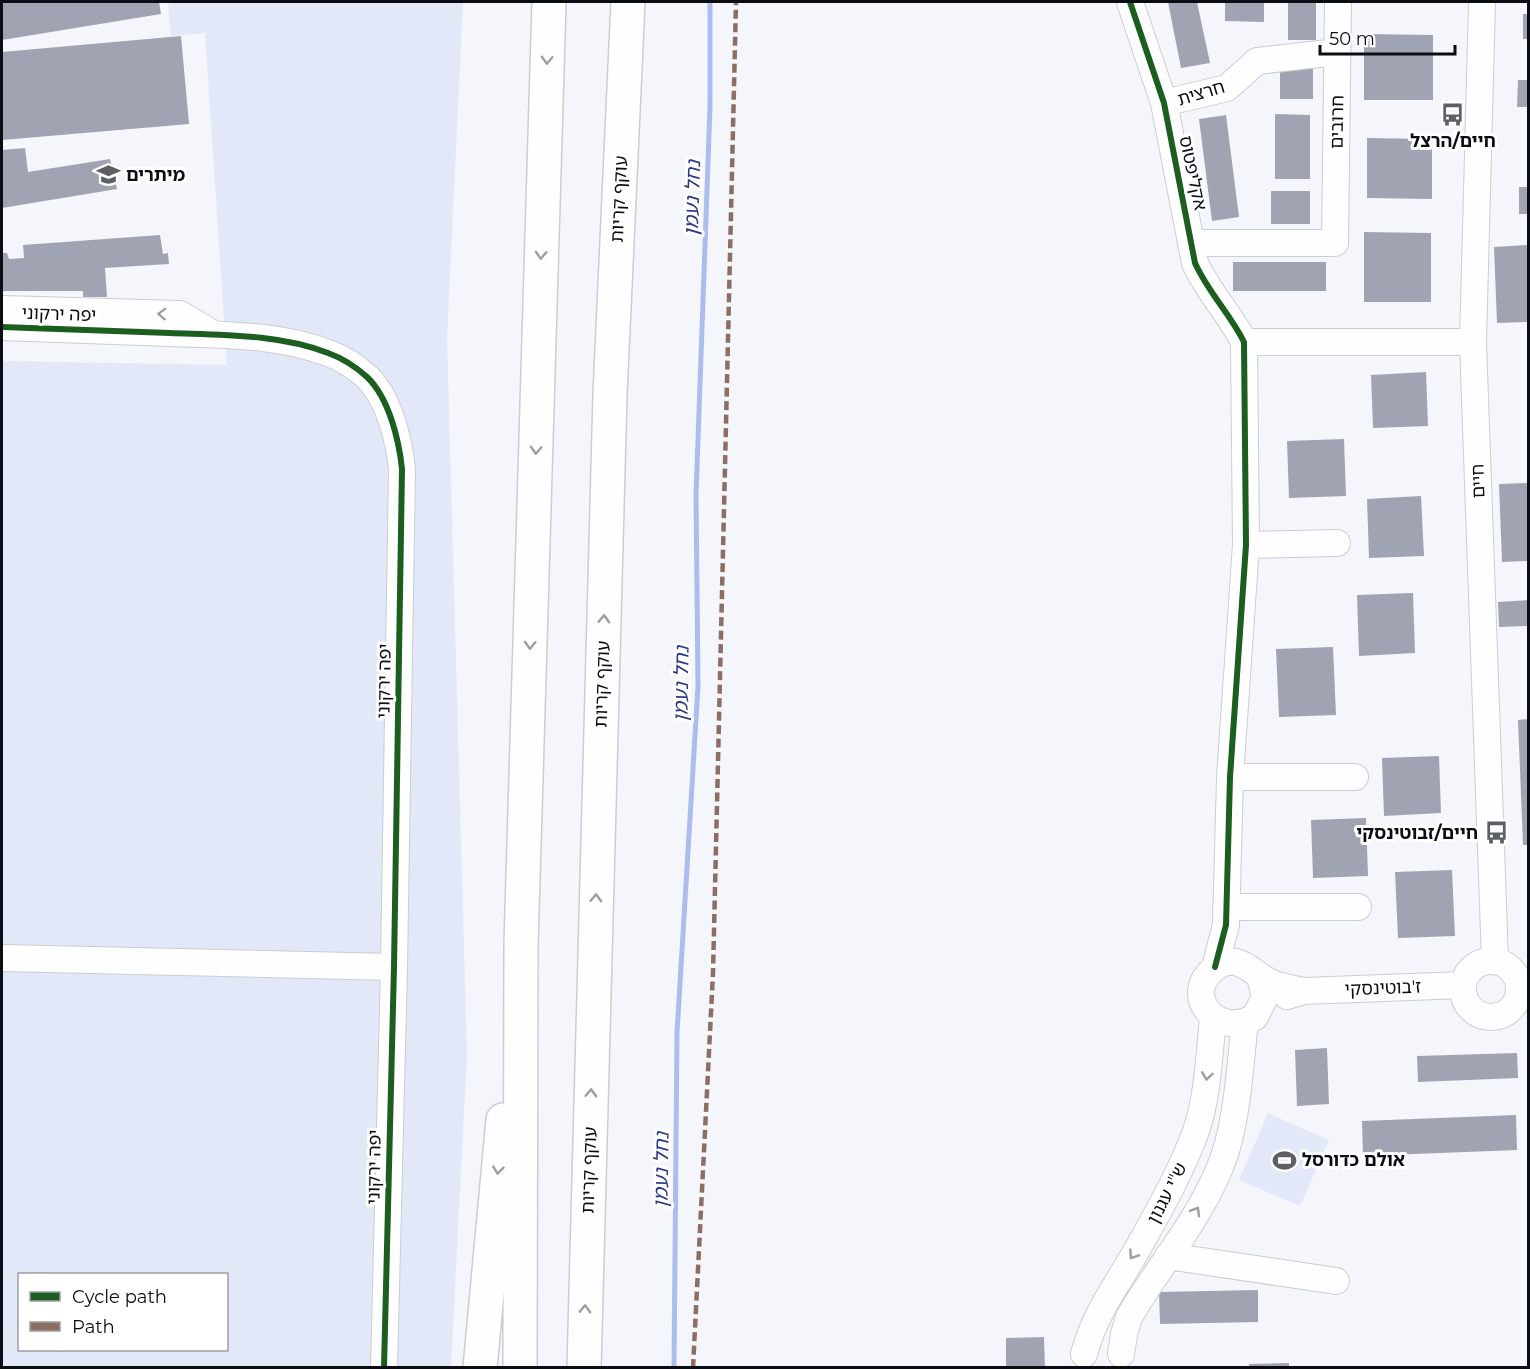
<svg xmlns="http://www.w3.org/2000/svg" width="1530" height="1369" viewBox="0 0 1530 1369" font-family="Montserrat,'Noto Sans Hebrew',sans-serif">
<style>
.green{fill:#e2e8f8;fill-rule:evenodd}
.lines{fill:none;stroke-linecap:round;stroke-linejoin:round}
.stream{stroke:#acbcee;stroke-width:5}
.building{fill:#a0a4b2}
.minor-casing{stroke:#cbcdd4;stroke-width:28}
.highway-casing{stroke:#cbcdd4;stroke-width:36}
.minor{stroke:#fefeff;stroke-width:26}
.highway{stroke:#fefeff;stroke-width:33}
.quiet{stroke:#8d6e63;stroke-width:4.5;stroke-dasharray:9 4.5;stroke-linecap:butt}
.cycleway-casing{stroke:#fff;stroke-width:10}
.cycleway{stroke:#1b5e20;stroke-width:6}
.oneway{stroke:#9d9ea1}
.labels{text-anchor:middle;stroke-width:6;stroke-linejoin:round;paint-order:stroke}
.street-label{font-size:18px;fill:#0b0d15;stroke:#fff}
.poi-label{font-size:18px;font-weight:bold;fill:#0b0d15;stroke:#fff;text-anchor:start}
.water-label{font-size:20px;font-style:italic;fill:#29398a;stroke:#fff}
</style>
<rect width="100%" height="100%" fill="#f5f6fc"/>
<path class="green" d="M168 2H463L447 339 467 1055 451 1367 2 1368V361L227 365 205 33 171 36ZM20 1274H226V1350H20Z
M1268 1113 1329 1140 1300 1206 1239 1180Z"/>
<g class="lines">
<path class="stream" d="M674 1368 677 1033 698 686 696 495 710 107V2"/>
</g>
<path class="building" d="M2 2H159L161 14 2 40Z
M1168 2H1197L1210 63 1181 68Z
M1225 2H1264V22L1225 21Z
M1288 2H1316V40H1288Z
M1523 14H1528V39H1523Z
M1364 34 1433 35V100H1364Z
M181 36 189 124 2 140V52Z
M1280 69H1313V99H1280Z
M1518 80H1528V107H1517Z
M1275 114 1310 115V179H1275Z
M1226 115 1239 217 1212 221 1199 119Z
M1367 138 1432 139V199L1367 198Z
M25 148 28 172 110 159 117 189 2 208V150Z
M1519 187H1528V214H1519Z
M1271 191H1310V224H1271Z
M1364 232 1431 233V302H1364Z
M160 235 163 254 168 253 169 264 105 268 107 297H83V291H2V253H7L9 259 24 258 23 245Z
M1528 245V322L1497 323 1494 247Z
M1233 262H1326V291H1233Z
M1426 372 1428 426 1373 428 1371 375Z
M1344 439 1346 496 1289 498 1287 441Z
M1528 483V561L1502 562 1499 484Z
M1421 496 1424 556 1369 558 1367 499Z
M1413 593 1415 653 1359 656 1357 595Z
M1528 600V626L1499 627 1498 602Z
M1333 647 1336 715 1279 717 1276 649Z
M1528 719V845H1523L1518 720Z
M1439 756 1441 813 1384 816 1382 758Z
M1366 818 1368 876 1313 878 1311 820Z
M1452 870 1455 936 1398 938 1395 872Z
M1327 1048 1329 1104 1297 1106 1295 1050Z
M1517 1053 1518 1078 1418 1082 1417 1056Z
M1516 1115 1517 1150 1363 1156 1362 1121Z
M1258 1290V1322L1160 1324 1159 1292Z
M1044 1337 1045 1368H1006V1338Z
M1289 1363V1368H1249V1364Z"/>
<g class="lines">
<defs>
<path id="minor" d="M1130 2 1164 103 1195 263C1208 292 1230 314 1244 342L1246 545 1230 777 1226 925 1215 967
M1482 2 1473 342 1495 961
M1164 103 1227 88 1257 61 1337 52
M1192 243H1335L1338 2
M2 309 180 314 212 333
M2 327C58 329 114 331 170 333 221 335 280 334 328 353 342 358 356 367 367 377 389 398 399 440 402 469L394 967 384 1368
M1244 342H1473
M1246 545 1337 543
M1230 777H1355
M1226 907H1358
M2 958 394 967
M1463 989a28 28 0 1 1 56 0a28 28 0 1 1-56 0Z
M1260 977 1265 997 1255 1017C1215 1040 1181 993 1215 968 1238 950 1253 975 1272 983 1282 987 1293 989 1304 991
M1287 996 1304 991 1463 985
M1168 1256 1336 1281
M1084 1354C1095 1311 1121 1280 1142 1241 1162 1205 1182 1169 1196 1131 1208 1096 1209 1055 1213 1018
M1121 1354 1124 1334 1129 1317C1160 1264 1205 1213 1225 1154 1238 1112 1240 1066 1245 1022"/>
<path id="highway" d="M480 1368 503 1120
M520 1368 521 945 549 2
M584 1368 610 394 628 2"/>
</defs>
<use href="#minor" class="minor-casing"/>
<use href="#highway" class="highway-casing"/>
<use href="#minor" class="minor"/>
<use href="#highway" class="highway"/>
<path class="quiet" d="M693 1368 713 973 736 2"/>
<defs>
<path id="cycleway" d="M1130 2 1164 103 1195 263C1208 292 1230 314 1244 342L1246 545 1230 777 1226 925 1215 967
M2 327C58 329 114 331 170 333 221 335 280 334 328 353 342 358 356 367 367 377 389 398 399 440 402 469L394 967 384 1368"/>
</defs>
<use href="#cycleway" class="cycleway-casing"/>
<use href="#cycleway" class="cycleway"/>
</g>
<defs><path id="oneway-chevron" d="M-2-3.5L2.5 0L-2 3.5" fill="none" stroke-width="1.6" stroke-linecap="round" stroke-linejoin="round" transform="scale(1.5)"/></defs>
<g class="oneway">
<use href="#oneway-chevron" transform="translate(547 60) rotate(92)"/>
<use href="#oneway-chevron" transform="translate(541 255) rotate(92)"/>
<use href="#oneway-chevron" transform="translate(162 314) rotate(-178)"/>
<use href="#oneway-chevron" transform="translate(536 450) rotate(92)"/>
<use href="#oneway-chevron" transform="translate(604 619) rotate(-88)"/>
<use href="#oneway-chevron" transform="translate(530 645) rotate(92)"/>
<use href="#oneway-chevron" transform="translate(596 898) rotate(-88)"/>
<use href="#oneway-chevron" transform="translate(1207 1076) rotate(98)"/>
<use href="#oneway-chevron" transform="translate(591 1093) rotate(-88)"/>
<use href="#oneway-chevron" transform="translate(498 1170) rotate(96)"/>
<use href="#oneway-chevron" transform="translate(1196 1211) rotate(-59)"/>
<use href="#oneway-chevron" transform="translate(1133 1255) rotate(124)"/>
<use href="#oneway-chevron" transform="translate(585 1309) rotate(-88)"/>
</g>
<defs>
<symbol id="bus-bare" viewBox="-9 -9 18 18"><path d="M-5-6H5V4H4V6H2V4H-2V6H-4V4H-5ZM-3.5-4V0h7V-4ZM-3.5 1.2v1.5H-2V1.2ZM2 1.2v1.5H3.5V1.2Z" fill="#5d5f66" stroke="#fff" stroke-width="2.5" paint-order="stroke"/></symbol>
<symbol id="school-bare" viewBox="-9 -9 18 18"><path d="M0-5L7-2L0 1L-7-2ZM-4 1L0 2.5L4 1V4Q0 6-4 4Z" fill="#5d5f66" stroke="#fff" stroke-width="2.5" paint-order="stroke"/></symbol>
<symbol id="stadium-bare" viewBox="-9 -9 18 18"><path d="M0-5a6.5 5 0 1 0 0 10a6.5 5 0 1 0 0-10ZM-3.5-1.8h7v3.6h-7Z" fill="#5d5f66" stroke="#fff" stroke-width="2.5" paint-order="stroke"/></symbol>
</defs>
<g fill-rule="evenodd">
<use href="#bus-bare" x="1436" y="98" width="33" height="33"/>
<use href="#school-bare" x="92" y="158" width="33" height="33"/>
<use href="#bus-bare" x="1480" y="816" width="33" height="33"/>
<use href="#stadium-bare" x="1268" y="1144" width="33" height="33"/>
</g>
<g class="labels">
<g class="street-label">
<text transform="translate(1201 93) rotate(-17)" y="6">חרצית</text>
<text transform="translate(1337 122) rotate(-89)" y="6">חרובים</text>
<text transform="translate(1193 173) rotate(78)" y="6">אקליפטוס</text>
<text transform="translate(619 199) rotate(-87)" y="6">עוקף קריות</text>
<text transform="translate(59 314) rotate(2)" y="6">יפה ירקוני</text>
<text transform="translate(1478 481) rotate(-92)" y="6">חיים</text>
<text transform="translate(384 681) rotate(-89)" y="6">יפה ירקוני</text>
<text transform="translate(602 684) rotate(-88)" y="6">עוקף קריות</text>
<text transform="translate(1383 988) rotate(-2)" y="6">ז'בוטינסקי</text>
<text transform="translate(374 1167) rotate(-89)" y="6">יפה ירקוני</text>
<text transform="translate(589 1170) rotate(-88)" y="6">עוקף קריות</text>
<text transform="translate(1167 1193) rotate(-63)" y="6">ש"י עגנון</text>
</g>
<g class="poi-label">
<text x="1453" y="147" text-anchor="middle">חיים/הרצל</text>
<text x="126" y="181">מיתרים</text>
<text x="1478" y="839" text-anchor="end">חיים/זבוטינסקי</text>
<text x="1302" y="1166">אולם כדורסל</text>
</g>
<g class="water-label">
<text transform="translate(692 198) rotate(-88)" y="7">נחל נעמן</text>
<text transform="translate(681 684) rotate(-89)" y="7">נחל נעמן</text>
<text transform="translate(661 1170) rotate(-89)" y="7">נחל נעמן</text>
</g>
</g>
<rect width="1530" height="1369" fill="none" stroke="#0b0d15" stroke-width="6"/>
<rect x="18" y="1273" width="210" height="78" fill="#ffffff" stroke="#9d9ea1" stroke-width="1.5"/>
<rect x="30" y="1292" width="30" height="9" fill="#1b5e20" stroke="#9d9ea1" stroke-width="1.5"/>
<text x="72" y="1303" font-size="18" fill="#0b0d15">Cycle path</text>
<rect x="30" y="1322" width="30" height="9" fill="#8d6e63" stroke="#9d9ea1" stroke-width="1.5"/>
<text x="72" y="1333" font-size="18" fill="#0b0d15">Path</text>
<path d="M1320 45v9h135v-9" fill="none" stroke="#0b0d15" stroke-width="3"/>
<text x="1329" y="45" font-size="18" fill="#0b0d15" stroke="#ffffff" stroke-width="4.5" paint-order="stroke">50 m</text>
</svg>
